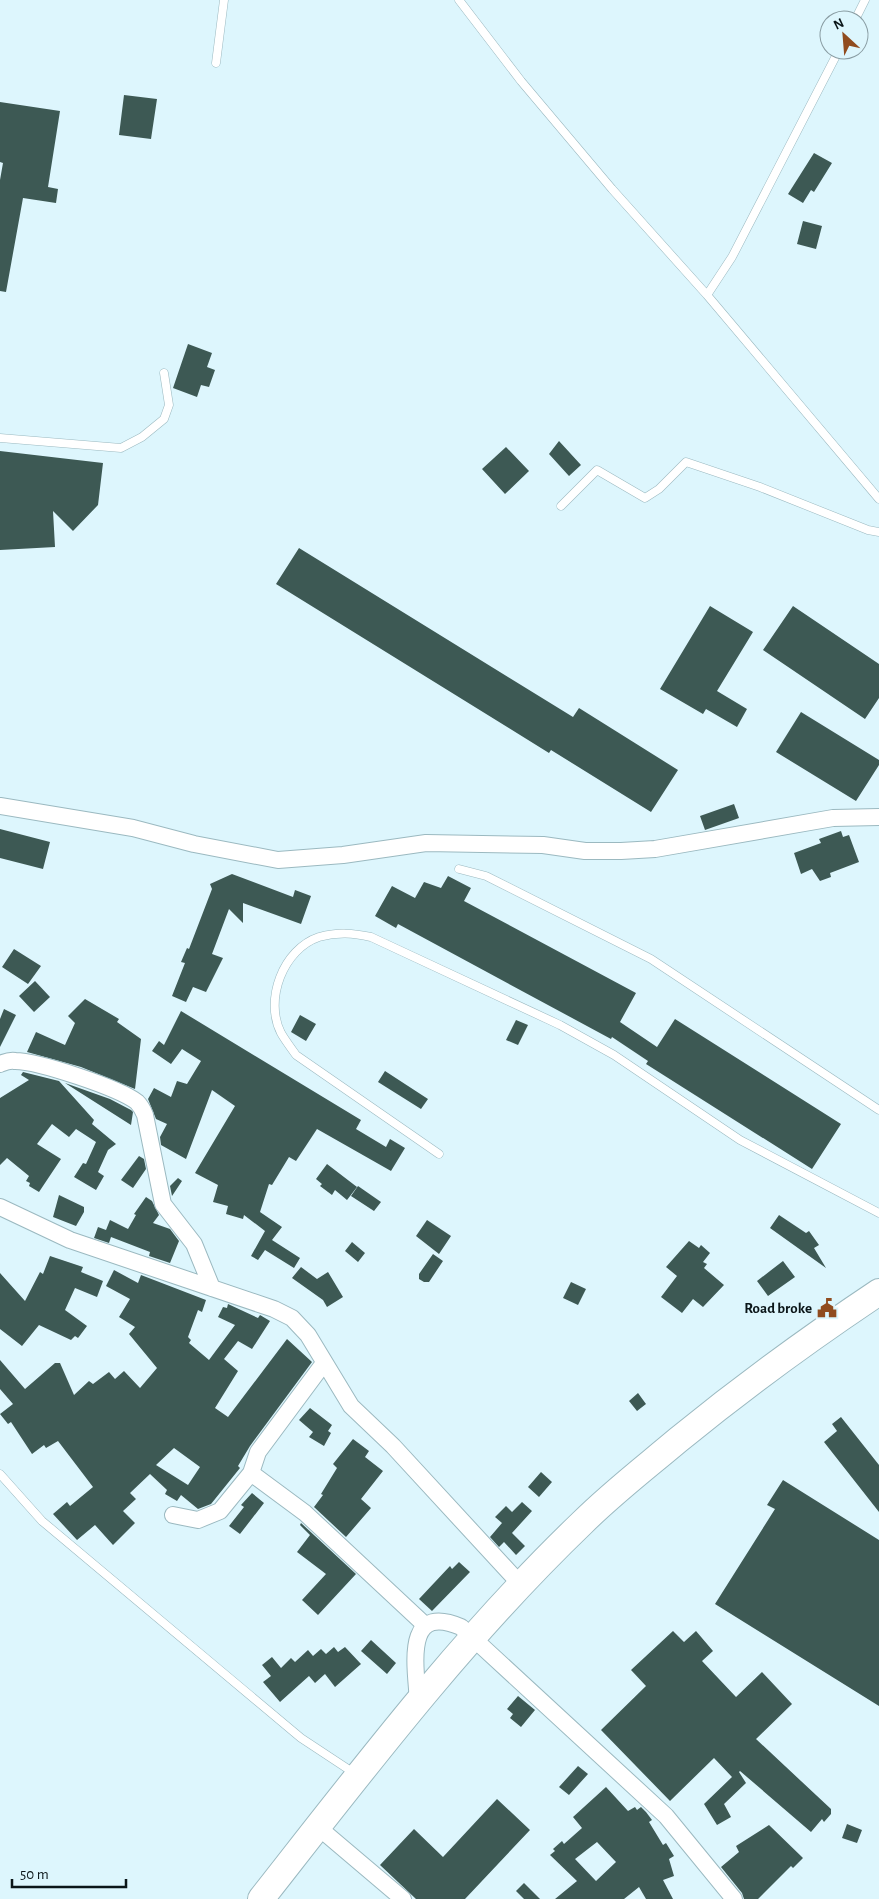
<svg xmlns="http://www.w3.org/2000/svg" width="879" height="1899" viewBox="0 0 879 1899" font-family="'Alegreya Sans',sans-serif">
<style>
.building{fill:#3d5954;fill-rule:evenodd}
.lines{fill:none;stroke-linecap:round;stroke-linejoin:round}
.service-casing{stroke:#9bb9c0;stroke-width:9}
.minor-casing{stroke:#9bb9c0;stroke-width:18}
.trunk-casing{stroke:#9bb9c0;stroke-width:28}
.service{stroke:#fff;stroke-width:8}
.minor{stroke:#fff;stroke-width:16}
.trunk{stroke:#fff;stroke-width:26}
.labels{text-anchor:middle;stroke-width:5;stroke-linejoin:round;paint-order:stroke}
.poi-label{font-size:15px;font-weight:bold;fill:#0b1619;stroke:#ddf6fd;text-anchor:end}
</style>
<rect width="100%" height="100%" fill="#ddf6fd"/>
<path class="building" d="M124 95 157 99 151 139 119 135Z
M0 102 60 111 48 187 58 189 56 203 23 198 6 292 0 291V180L3 163 0 162Z
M814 153 832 163 814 192 811 190 803 203 788 194Z
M803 221 822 226 816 249 797 244Z
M188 344 212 353 207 367 215 370 209 387 201 385 197 397 173 388Z
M559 441 581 465 569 476 549 454Z
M506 447 529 471 505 494 482 469Z
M0 451 103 463 98 505 73 531 53 511 55 547 0 550Z
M299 548 573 717 579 708 678 770 651 812 551 750 549 753 276 584Z
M710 606 753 632 717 691 747 709 737 727 706 709 703 714 660 689Z
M793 606 879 664V698L865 719 763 650Z
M801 712 879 760V765L856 801 776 752Z
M734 804 739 818 705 830 700 816Z
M0 829 50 842 43 869 0 858Z
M841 831 843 837 849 835 859 862 830 873 831 877 820 881 812 869 801 874 794 853 821 843 819 839Z
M232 874 293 897 295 890 311 896 301 924 243 903V923L229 909 212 954 223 958 206 992 193 987 186 1002 172 996 185 963 181 962 187 948 189 949 212 889 210 884Z
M448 876 471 888 464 901 636 993 620 1022 657 1047 675 1019 841 1124 812 1169 646 1064 648 1061 612 1037 611 1039 398 924 396 928 375 916 392 886 415 898 424 882 441 888Z
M14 949 41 966 28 984 2 967Z
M35 981 50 997 34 1012 19 996Z
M85 999 119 1019 117 1022 141 1039 135 1089 81 1067 27 1052 36 1032 65 1045 75 1023 68 1016Z
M4 1009 16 1015 0 1047V1019Z
M181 1011 361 1120 356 1129 386 1147 390 1139 405 1148 391 1171 317 1129 296 1161 289 1157 272 1185 269 1184 260 1212 282 1227 272 1240 300 1258 294 1268 265 1250 258 1260 251 1256 265 1231 244 1215 243 1219 226 1214 228 1206 213 1202 218 1185 195 1173 235 1106 212 1090 186 1159 161 1145 160 1137 167 1124 156 1119 148 1099 154 1088 171 1097 177 1081 187 1084 201 1061 182 1049 171 1064 152 1051 159 1041 164 1045Z
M300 1015 316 1024 306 1041 291 1032Z
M516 1020 528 1025 518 1045 506 1040Z
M385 1071 428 1099 421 1109 378 1082Z
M23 1072 59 1081 94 1120 92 1124 116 1144 108 1150 98 1172 104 1176 96 1190 74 1177 83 1163 86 1164 96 1142 76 1129 69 1137 52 1124 37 1144 61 1159 39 1192 29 1186 30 1183 26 1181 29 1176 7 1158 0 1165V1098L29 1080 21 1075Z
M65 1083 110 1099 131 1110 133 1112 131 1125Z
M139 1156 144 1159 146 1169 133 1188 121 1180Z
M327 1164 357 1187 347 1200 335 1190 332 1195 320 1186 322 1184 316 1179Z
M178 1178 182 1181 172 1196 170 1186Z
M358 1186 381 1202 374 1211 351 1196Z
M59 1195 84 1207V1212L76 1226 53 1217Z
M146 1197 152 1201 159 1215 153 1223 170 1229 179 1241 170 1263 149 1256 150 1252 111 1237 109 1243 94 1238 98 1227 106 1230 110 1220 128 1229 136 1215 134 1214Z
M779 1215 806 1233 809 1231 819 1245 814 1248 826 1268 770 1228Z
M427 1220 451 1236 439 1254 416 1236Z
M689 1241 699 1248 701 1245 710 1253 703 1262 707 1264 704 1268 724 1285 703 1307 693 1299 682 1313 661 1297 677 1276 666 1267Z
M352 1242 365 1253 358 1262 345 1251Z
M433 1254 443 1261 429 1282H424L419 1279V1274Z
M50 1256 83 1267 81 1272 103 1281 97 1297 75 1288 65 1310 87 1326 78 1338 75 1336 71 1340 39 1325 22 1346 0 1329V1273L25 1301 40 1272 43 1274Z
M783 1261 795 1277 768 1296 757 1281Z
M301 1267 317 1279 328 1272 343 1297 327 1307 323 1300 292 1278Z
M114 1270 138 1283 141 1275 206 1300 202 1312 198 1310 188 1337 191 1340 189 1343 209 1360 235 1325 218 1317 223 1307 227 1308 228 1304 258 1318 260 1315 270 1321 252 1349 238 1341 224 1359 238 1371 215 1408 228 1417 287 1339 312 1362 250 1446 238 1466 240 1468 211 1504 198 1509 181 1495 177 1501 165 1494 167 1490 150 1474 130 1493 136 1499 123 1511 135 1523 113 1545 95 1525 77 1540 53 1514 67 1502 70 1506 93 1487 58 1441 46 1448 44 1445 32 1454 11 1422 8 1424 0 1414 13 1404 0 1389V1360L25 1389 55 1363H60L74 1395 89 1381 93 1384 109 1372 115 1379 124 1371 140 1388 157 1368 129 1334 135 1327 119 1317 130 1299 106 1286ZM174 1448 200 1467 188 1485 156 1465Z
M571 1282 586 1289 578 1305 563 1298Z
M638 1393 646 1404 637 1411 629 1401Z
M310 1408 332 1425 328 1431 331 1433 324 1446 309 1437 313 1432 299 1420Z
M841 1417 879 1465V1512L824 1442 837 1431 832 1424Z
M353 1439 369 1451 365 1457 383 1471 361 1499 371 1508 346 1537 314 1507 323 1495 321 1494 337 1468 333 1464Z
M541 1472 552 1482 539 1497 528 1487Z
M783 1480 879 1540V1706L715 1604 775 1509 767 1505Z
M252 1493 264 1503 240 1534 229 1526 244 1507 241 1505Z
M522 1502 532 1511 512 1533 525 1546 516 1555 504 1542 499 1547 490 1537 502 1523 495 1517 506 1506 512 1512Z
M301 1523 356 1574 318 1615 302 1600 326 1574 297 1552 310 1535 300 1525Z
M459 1562 470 1572 432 1611 419 1599 450 1566 452 1569Z
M673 1631 684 1642 696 1631 713 1651 702 1661 736 1697 762 1672 792 1704 756 1739 831 1809V1814L824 1822 822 1819 811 1832 740 1771 739 1772 746 1783 724 1804 731 1817 717 1825 704 1804 732 1777 714 1758 670 1801 601 1730 646 1686 631 1670Z
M371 1640 396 1663 387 1674 361 1651Z
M334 1647 338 1652 345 1647 361 1664 335 1687 325 1674 315 1683 309 1676 280 1702 263 1682 271 1676 262 1665 272 1657 281 1668 291 1658 295 1662 308 1650 313 1656 321 1649 326 1654Z
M518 1696 535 1710 521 1727 510 1718 513 1714 507 1709Z
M578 1766 588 1774 569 1795 559 1787Z
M606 1787 628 1811 635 1807 637 1810 641 1807 646 1812 652 1820 649 1822 663 1845 666 1843 674 1856 669 1859 674 1876 663 1880 673 1899H646L639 1887 624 1899H555L577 1881 550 1855 555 1851 553 1849 562 1841 564 1844 582 1828 573 1817ZM597 1842 616 1862 596 1881 575 1859Z
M497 1799 530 1830 465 1899H416L380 1865 414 1829 443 1857Z
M847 1824 862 1830 857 1843 842 1838Z
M769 1825 803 1858 793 1868 791 1866 758 1899H744L742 1893 721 1867 739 1852 736 1846Z
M524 1883 540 1899H524L516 1891Z"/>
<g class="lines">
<defs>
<path id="service" d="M459 0 521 81 612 189 707 295 879 499
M855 20 865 0
M216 63 224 0
M707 295 732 257 839 50
M0 438 121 448 142 437 164 419 169 405 164 373
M561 506 597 470 645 498 659 489 686 462 760 487 868 530 879 532
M459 869 486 876 651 959 879 1110
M439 1154 296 1055C291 1048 285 1040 281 1033 264 1000 283 949 319 937 338 932 353 933 371 937L560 1025 614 1055 740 1140 879 1213
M0 1474 42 1521 301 1738 354 1773"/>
<path id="minor" d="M0 806 133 828 194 844 278 860 343 855 426 843 543 845 585 851H621L655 849 833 818 879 817
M0 1064C5 1062 9 1060 15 1061 38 1061 119 1088 137 1102 141 1106 143 1110 145 1115L163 1204 194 1244 212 1288
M0 1207 70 1240 274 1309 292 1318 308 1335 351 1406 393 1446 521 1585
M251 1473 305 1513 425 1625
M173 1515 198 1520 220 1511 251 1473 258 1452 324 1363
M418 1702C416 1667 403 1602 461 1627L666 1816 734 1899
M318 1827 403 1899"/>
<path id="trunk" d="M261 1899C363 1769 463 1637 582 1523 612 1493 646 1467 678 1440 743 1387 810 1338 879 1292"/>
</defs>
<use href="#service" class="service-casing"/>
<use href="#minor" class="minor-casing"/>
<use href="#trunk" class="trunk-casing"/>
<use href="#service" class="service"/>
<use href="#minor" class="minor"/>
<use href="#trunk" class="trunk"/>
</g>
<defs>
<symbol id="civic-bare" viewBox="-9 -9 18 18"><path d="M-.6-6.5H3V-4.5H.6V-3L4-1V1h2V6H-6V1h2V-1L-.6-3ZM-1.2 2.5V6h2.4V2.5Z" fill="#904c1f" stroke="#ddf6fd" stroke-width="2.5" paint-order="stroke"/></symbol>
</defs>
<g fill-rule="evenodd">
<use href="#civic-bare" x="813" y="1294" width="28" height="28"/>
</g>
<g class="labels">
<g class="poi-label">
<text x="812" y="1313">Road broke</text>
</g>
</g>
<g transform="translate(844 35) rotate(334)"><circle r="24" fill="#ddf6fd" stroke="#899ca2"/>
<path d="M0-4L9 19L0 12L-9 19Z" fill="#904c1f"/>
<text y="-8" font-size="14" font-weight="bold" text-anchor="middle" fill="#0b1619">N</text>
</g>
<path d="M12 1879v8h114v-8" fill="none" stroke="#0b1619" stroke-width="2.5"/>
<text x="20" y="1879" font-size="15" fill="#0b1619" stroke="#ddf6fd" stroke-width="4" paint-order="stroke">50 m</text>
</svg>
